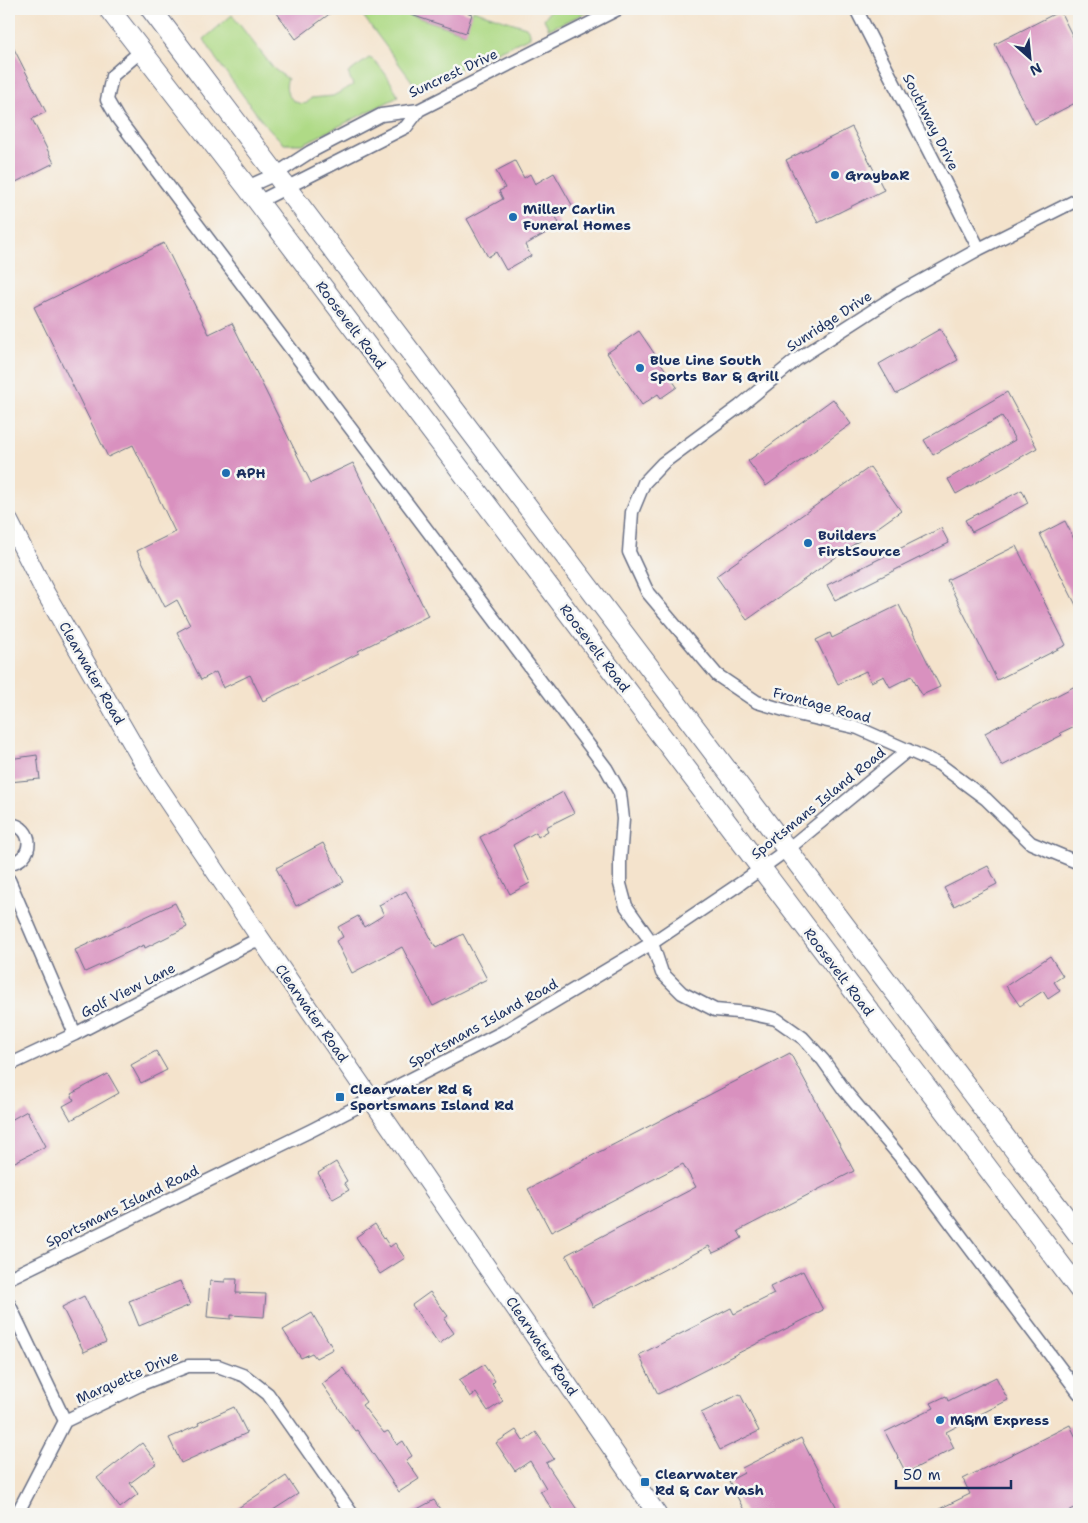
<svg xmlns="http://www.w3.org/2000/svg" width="1088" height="1523" viewBox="0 0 1088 1523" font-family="'Shantell Sans',sans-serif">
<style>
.green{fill:#afda86;stroke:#658472}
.building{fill:#d991bf}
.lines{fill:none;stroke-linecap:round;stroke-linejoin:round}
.street-casing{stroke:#676e84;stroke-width:15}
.secondary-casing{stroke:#676e84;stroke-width:20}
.primary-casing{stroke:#676e84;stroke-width:22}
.street{stroke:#fff;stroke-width:12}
.secondary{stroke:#fff;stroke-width:18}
.primary{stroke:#fff;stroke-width:20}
.poi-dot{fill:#1f6fb2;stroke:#f6f6f2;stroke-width:2}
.labels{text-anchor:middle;stroke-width:5;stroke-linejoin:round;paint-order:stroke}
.street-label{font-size:14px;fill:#1b2f5e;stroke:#f6f6f2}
.poi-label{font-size:14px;font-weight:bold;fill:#1b2f5e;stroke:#f6f6f2;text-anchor:start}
</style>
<rect width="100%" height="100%" fill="#f6f6f2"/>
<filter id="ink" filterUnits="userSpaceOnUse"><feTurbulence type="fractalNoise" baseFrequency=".02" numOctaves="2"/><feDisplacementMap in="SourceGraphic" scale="10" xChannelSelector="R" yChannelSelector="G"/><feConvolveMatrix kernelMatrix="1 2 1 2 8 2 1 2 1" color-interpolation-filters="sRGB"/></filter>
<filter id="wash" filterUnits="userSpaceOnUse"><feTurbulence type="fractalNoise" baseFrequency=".0096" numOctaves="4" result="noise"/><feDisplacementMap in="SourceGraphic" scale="20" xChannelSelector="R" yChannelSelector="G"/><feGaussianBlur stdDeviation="1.12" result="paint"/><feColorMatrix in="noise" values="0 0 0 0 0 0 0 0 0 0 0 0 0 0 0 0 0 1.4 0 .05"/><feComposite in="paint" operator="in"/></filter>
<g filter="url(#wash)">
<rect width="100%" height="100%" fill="#f4e3cc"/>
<path class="green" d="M358 9H392L465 33 473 10 526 27 530 33V37L417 88Z
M551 9H595L549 29 544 19Z
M232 15 274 69 288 79C282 91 293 107 307 103L311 98 333 96 353 85 348 73 369 58C379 61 395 87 398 97L303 144H284L262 121 216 59 204 39Z"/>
<g id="blocks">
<path class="building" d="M274 9H336L296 39Z
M399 9H455L472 14 466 33 399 11Z
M1060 11 1079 49V101L1035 124 995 44Z
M9 39 46 112 32 119 54 163 14 183 9 173Z
M852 127 884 190 818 223 786 160Z
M515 161 524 178 530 174 535 184 554 173 572 205 555 215 560 225 525 245 531 256 506 270 496 252 488 257 467 219 503 199 499 191 505 188 496 171Z
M164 243 209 334 232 323 311 483 353 463 428 616 358 651 359 653 263 701 250 675 223 688 216 672 201 680 177 632 190 625 177 600 165 607 137 551 175 532 133 445 108 457 34 307Z
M940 329 958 360 896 394 879 364Z
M639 331 677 387 661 398 658 394 642 405 607 353Z
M1007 392 1037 448 956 494 948 479 1015 440 1002 416 933 455 924 440Z
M833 399 851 424 766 486 748 461Z
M870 467 901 511 747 620 716 576Z
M1022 490 1028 503 972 532 965 520Z
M1065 521 1079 549V611L1040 534Z
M941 528 949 543 835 600 827 585Z
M1016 546 1066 645 997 680 947 580Z
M899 605 940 687 922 695 912 676 890 687 884 676 871 682 866 671 838 684 816 640 830 633 832 638Z
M1079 684V724L1060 733 1062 735 1002 766 985 733Z
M37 755 40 779 9 782V759Z
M563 792 574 813 546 827 548 831 538 837 536 832 513 845 530 883 510 894 480 837Z
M323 843 344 882 296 906 276 868Z
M988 866 997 884 954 906 944 888Z
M406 891 436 948 463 934 487 979 433 1006 402 947 352 973 336 941 343 937 338 927 358 916 364 927 384 915 379 905Z
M175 903 187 927 145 948 144 945 85 972 75 950Z
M1050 956 1063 976 1054 982 1060 991 1048 999 1043 991 1020 1006 1006 986Z
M156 1051 167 1070 141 1083 131 1065Z
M790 1053 854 1171 738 1231 742 1238 726 1247 713 1253 709 1246 593 1307 566 1255 696 1187 683 1164 551 1232 528 1189Z
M108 1074 119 1093 71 1120 63 1106 74 1100 71 1094Z
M27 1111 46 1146 9 1165V1121Z
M336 1162 347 1181 344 1183 349 1190 333 1199 318 1173Z
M375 1224 390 1247 395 1243 405 1258 380 1274 356 1237Z
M803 1271 823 1310 658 1394 639 1355 731 1308 734 1314 774 1294 770 1287Z
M225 1279H237L236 1293 266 1294 264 1317 231 1315V1319L207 1317 210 1281 225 1282Z
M180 1281 190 1305 139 1326 129 1301Z
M430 1292 448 1316 444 1319 454 1333 439 1344 412 1305Z
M84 1296 106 1342 84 1352 62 1307Z
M312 1313 333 1349 316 1358 312 1353 301 1358 283 1330Z
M484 1365 495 1381 492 1384 503 1401 488 1411 476 1393 470 1397 459 1380Z
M343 1368 366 1402 362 1405 384 1433 388 1431 397 1445 403 1441 412 1456 406 1460 419 1479 399 1492 357 1430 355 1431 322 1384Z
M996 1377 1008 1400 946 1432 954 1448 906 1473 885 1432 934 1408 931 1403 946 1396 948 1401Z
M740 1394 759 1431 720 1450 701 1413Z
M234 1407 247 1433 181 1463 169 1438 199 1425 198 1423Z
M1070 1425 1079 1444V1507L1064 1514H929L970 1494 963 1479Z
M516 1430 523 1441 536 1432 554 1459 546 1463 580 1514H555L540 1491 546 1488 530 1461 515 1471 496 1443Z
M801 1438 837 1508 824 1514H746L729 1481 744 1473 742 1468Z
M142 1443 157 1463 130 1483 138 1494 120 1508 97 1478Z
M286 1476 298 1494 267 1514H229Z
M434 1500 443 1514H408Z"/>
</g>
</g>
<g filter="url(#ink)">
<use href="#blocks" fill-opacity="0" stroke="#676e84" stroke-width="1"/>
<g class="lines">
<defs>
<path id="street" d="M856 9 979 249
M141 51 112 76 107 100 118 119 606 768 620 793 623 819 620 860V884L626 906 652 943 662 973 682 993 715 1010 748 1013 776 1019 803 1038 823 1060 845 1091 912 1171 1079 1393
M247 187 276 174 310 152 381 115 419 110 618 9
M1079 199 979 249 900 293 796 360 740 406 663 463 644 483 632 512 629 552 648 593 717 675 757 702 801 715 858 728 939 764 986 799 1031 843 1079 863
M258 202 406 127 419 110
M9 824C35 826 35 860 9 863
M9 880 75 1034
M9 1065 75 1034 260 938
M9 1278 312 1130 503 1032 652 943 741 883 788 849 908 750
M9 1304 65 1421
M65 1421 144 1383 188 1366H218L245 1376 268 1394 352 1514
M17 1514 65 1421"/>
<path id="secondary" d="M9 521 45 592 151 776 260 938 657 1514"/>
<path id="primary" d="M109 9 247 187 1079 1289
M151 9 1079 1235"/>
</defs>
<use href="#street" class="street-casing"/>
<use href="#secondary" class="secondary-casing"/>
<use href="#primary" class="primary-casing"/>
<use href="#street" class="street"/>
<use href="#secondary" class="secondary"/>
<use href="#primary" class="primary"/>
</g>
</g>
<g class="poi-dot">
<circle cx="835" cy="175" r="5"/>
<circle cx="513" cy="217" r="5"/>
<circle cx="640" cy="368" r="5"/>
<circle cx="226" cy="473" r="5"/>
<circle cx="808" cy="543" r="5"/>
<rect x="335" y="1092" width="10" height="10" rx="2.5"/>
<circle cx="940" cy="1420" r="5"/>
<rect x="640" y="1477" width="10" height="10" rx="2.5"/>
</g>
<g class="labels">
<g class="street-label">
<text transform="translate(453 73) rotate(-25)" y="5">Suncrest Drive</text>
<text transform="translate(931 122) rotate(63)" y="5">Southway Drive</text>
<text transform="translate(829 321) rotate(-33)" y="5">Sunridge Drive</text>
<text transform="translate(351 325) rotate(53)" y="5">Roosevelt Road</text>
<text transform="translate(595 648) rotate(53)" y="5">Roosevelt Road</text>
<text transform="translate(92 673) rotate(60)" y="5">Clearwater Road</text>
<text transform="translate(822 705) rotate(15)" y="5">Frontage Road</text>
<text transform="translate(818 803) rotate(-39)" y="5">Sportsmans Island Road</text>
<text transform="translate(839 972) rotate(53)" y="5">Roosevelt Road</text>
<text transform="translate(128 990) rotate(-27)" y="5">Golf View Lane</text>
<text transform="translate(312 1013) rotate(55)" y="5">Clearwater Road</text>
<text transform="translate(483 1023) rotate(-29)" y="5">Sportsmans Island Road</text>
<text transform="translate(122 1206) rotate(-26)" y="5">Sportsmans Island Road</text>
<text transform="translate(542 1346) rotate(56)" y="5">Clearwater Road</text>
<text transform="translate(127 1377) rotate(-24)" y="5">Marquette Drive</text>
</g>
<g class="poi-label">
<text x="845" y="180">GraybaR</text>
<text x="523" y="214">Miller Carlin<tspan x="523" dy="16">Funeral Homes</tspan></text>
<text x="650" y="365">Blue Line South<tspan x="650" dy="16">Sports Bar &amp; Grill</tspan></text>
<text x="236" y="478">APH</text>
<text x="818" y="540">Builders<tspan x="818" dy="16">FirstSource</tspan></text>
<text x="350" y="1094">Clearwater Rd &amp;<tspan x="350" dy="16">Sportsmans Island Rd</tspan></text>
<text x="950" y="1425">M&amp;M Express</text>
<text x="655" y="1479">Clearwater<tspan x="655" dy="16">Rd &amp; Car Wash</tspan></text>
</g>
</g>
<rect width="1088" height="1523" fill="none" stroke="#f6f6f2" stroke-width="30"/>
<g transform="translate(1030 58) rotate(153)" stroke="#f6f6f2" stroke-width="4" paint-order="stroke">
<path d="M0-4L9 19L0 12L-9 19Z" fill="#1b2f5e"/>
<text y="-8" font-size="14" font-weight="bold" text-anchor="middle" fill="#1b2f5e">N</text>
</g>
<path d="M896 1480v8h115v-8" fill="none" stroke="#1b2f5e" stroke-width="2.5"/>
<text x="903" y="1480" font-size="15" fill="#1b2f5e" stroke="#f6f6f2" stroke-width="4" paint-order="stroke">50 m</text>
</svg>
